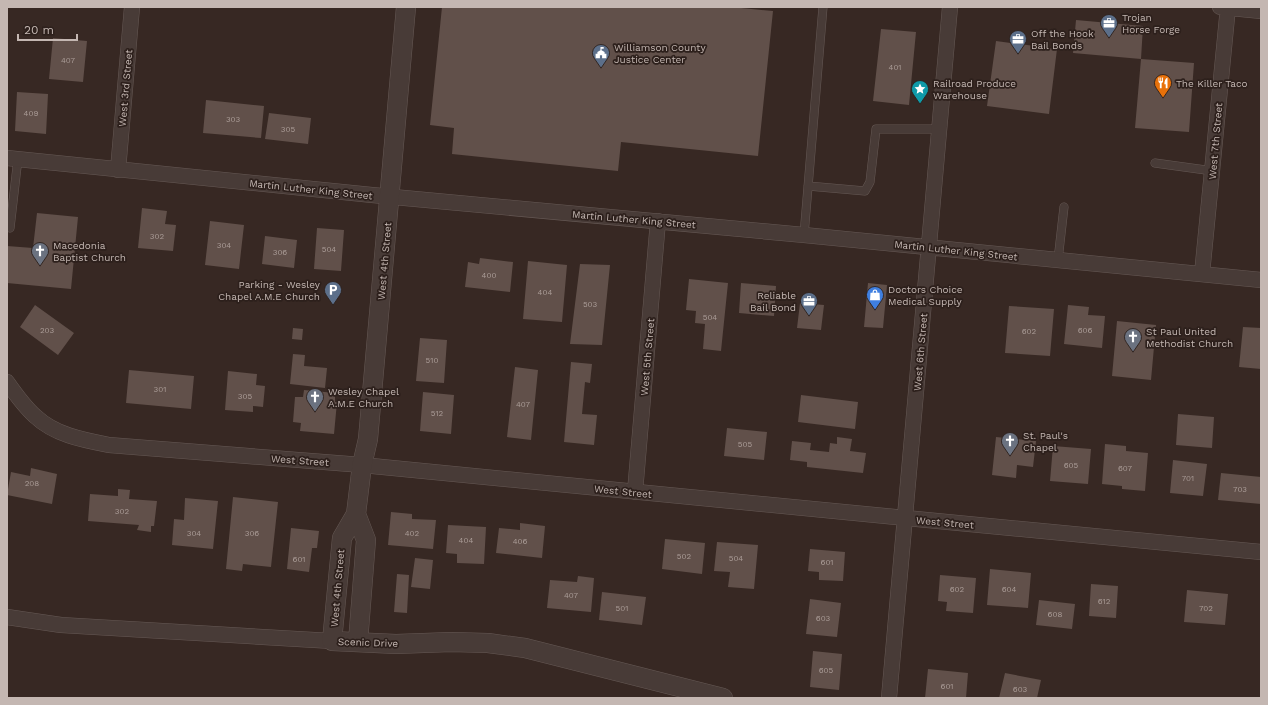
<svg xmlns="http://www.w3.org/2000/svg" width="1268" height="705" viewBox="0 0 1268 705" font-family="'Work Sans',sans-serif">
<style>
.building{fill:#61504a}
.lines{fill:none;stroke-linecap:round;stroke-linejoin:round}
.service-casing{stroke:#665955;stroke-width:9}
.minor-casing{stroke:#665955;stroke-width:16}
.tertiary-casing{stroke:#665955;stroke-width:20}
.service{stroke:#483b37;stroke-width:8}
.minor{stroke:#483b37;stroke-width:15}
.tertiary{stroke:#483b37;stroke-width:19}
.labels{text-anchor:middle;stroke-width:3.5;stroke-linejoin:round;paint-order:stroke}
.number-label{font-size:8px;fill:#ab9d98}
.poi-label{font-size:10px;fill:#c4b7b2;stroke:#2d201c;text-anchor:start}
.street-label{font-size:10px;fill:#c4b7b2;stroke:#2d201c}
</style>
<rect width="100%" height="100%" fill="#372823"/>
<path class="building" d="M442 7H731L773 11 758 156 621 142 618 171 452 154 454 128 430 125Z
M1076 20 1143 26 1141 59 1073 53Z
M881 29 916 32 909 105 873 101Z
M53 38 87 41 83 82 49 79Z
M996 41 1057 49 1049 114 987 106Z
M1141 59 1194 63 1189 132 1135 128Z
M17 92 48 94 46 134 15 131Z
M206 100 264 106 261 138 203 133Z
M269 113 311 118 308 144 265 139Z
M142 208 167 211 165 224 176 225 173 251 138 248Z
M37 213 78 217 71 289 7 283V246L33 248Z
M210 221 244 225 239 269 205 265Z
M317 228 344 230 341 271 314 269Z
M265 236 297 240 294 268 262 264Z
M480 258 513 262 510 292 465 287 468 262 479 264Z
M528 261 567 265 562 322 523 319Z
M580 264 610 265 602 345 570 344Z
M689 279 728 283 721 351 703 349 705 324 695 323 696 311 686 310Z
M741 283 776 286 774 316 739 313Z
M868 283 887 285 883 328 864 327Z
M800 303 824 305 821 330 797 328Z
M35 305 74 333 58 355 20 327Z
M1068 305 1089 307 1088 315 1105 316 1102 348 1064 344Z
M1009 306 1054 309 1050 356 1005 353Z
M1117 321 1156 325 1151 380 1112 376Z
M1243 327 1261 328V369L1239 367Z
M293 328 303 329 302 340 292 339Z
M420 338 447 340 444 383 416 381Z
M293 354 305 355 304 366 327 368 325 388 290 384Z
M571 362 592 364 590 383 585 382 582 414 597 415 594 445 564 442Z
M515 367 538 370 531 440 507 437Z
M129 370 194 376 191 409 126 403Z
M228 371 257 374 256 385 265 386 263 407 253 406V412L225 410Z
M304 390 335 393V402H337L334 434 300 431 301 423 293 422 295 397H303Z
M423 392 454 395 451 434 420 431Z
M801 395 858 402 855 429 798 422Z
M1178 414 1214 417 1212 448 1176 445Z
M727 428 767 432 764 460 724 456Z
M837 437 852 439 850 451 866 453 863 473 807 467V462L790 460 792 441 811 443 810 450 829 452 830 443 837 444Z
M996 437 1036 441 1033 467 1017 465 1016 478 992 475Z
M1105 444 1126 446V451L1148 453 1145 491 1122 489V486L1102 484Z
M1053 446 1091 449 1088 484 1050 481Z
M1173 460 1207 464 1203 496 1170 493Z
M31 468 57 474 52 504 7 495 11 472 30 476Z
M1221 473 1261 477V504L1218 500Z
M118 489 130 490 129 499 157 501 154 526H151V532L137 530 139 525 88 521 90 494 118 496Z
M233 497 278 502 271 567 243 564 242 571 226 569Z
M185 498 218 501 213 549 172 545 174 519 184 520Z
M391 512 412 514V519L436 520 433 549 388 545Z
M520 523 545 526 542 558 496 553 499 528 520 530Z
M448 525 486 527 484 564 457 563V554L446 553Z
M291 528 319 531 317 548H312L309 572 287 569Z
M665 539 705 543 702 574 662 569Z
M717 542 758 545 754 589 728 587 730 572 714 571Z
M810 549 845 552 843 581 819 580V572L808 571Z
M415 558 433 560 430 589 411 587Z
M990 569 1031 573 1028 608 987 605Z
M397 574 409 575 407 613 394 612Z
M940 575 976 578 973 613 946 611 947 602 938 601Z
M578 576 594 578 591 612 547 608 550 580 577 582Z
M1091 584 1118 586 1116 618 1089 616Z
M1187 590 1228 594 1225 625 1184 622Z
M602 592 646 597 642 625 599 620Z
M810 599 841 603 837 637 806 634Z
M1039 600 1075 604 1072 629 1036 625Z
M813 651 842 654 839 690 810 687Z
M928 669 968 673 966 698H925Z
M1005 673 1041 680 1037 698H999Z"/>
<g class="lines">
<defs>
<path id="service" d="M1155 163 1213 171
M808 186 865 191 870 182 876 129H939
M10 228 18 158
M804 235 823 7
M1058 260 1064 207"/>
<path id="minor" d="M1220 7 1261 11
M7 158 372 195 804 235 1261 280
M118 170 132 7
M1202 274 1228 7
M7 382C14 392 26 408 35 416 55 435 83 440 109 445L362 465 906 518 1261 552
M635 492 658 221
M7 617 61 625 332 641
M889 698 950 7"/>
<path id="tertiary" d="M406 7 368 439 362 465 356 514 342 538 332 641 396 644 451 642 488 643 525 648 723 698
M356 514 366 540 358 642"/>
</defs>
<use href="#service" class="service-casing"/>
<use href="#minor" class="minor-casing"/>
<use href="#tertiary" class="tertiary-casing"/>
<use href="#service" class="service"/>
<use href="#minor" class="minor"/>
<use href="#tertiary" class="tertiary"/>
</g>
<defs>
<symbol id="office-pin" viewBox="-11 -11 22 30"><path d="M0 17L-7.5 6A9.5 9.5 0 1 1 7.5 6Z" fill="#5c6f8a" stroke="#2d201c"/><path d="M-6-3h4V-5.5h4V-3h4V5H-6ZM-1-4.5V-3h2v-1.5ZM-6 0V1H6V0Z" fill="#fff"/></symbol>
<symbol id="civic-pin" viewBox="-11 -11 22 30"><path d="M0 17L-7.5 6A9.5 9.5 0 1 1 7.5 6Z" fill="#5c6f8a" stroke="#2d201c"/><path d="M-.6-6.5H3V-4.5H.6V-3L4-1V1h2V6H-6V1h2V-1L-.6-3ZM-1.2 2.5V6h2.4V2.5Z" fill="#fff"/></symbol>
<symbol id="restaurant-pin" viewBox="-11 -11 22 30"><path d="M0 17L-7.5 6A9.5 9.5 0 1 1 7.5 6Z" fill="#e8710a" stroke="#2d201c"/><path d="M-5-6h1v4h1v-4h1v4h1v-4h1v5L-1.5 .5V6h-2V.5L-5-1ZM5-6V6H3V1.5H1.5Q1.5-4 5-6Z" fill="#fff"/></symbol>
<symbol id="sight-pin" viewBox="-11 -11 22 30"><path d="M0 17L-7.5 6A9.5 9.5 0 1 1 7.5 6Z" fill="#0f9aa8" stroke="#2d201c"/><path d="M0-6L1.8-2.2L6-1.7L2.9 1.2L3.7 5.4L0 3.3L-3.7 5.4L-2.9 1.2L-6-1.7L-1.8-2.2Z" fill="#fff"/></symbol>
<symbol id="church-pin" viewBox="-11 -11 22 30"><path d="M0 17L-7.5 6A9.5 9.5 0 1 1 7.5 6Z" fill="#6b7280" stroke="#2d201c"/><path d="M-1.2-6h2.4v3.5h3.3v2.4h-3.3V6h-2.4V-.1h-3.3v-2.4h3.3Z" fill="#fff"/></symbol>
<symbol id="parking-pin" viewBox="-11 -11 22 30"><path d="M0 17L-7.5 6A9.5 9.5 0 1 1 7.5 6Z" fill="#5c6f8a" stroke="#2d201c"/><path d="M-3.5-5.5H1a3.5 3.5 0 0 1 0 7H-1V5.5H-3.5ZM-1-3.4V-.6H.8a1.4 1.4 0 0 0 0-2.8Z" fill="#fff"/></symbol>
<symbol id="shop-pin" viewBox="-11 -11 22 30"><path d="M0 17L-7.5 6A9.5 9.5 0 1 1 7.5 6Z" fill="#3f7fe0" stroke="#2d201c"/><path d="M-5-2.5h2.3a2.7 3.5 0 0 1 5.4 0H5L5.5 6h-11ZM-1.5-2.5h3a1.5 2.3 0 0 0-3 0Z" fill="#fff"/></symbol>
</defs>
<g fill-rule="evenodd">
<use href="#office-pin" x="1099" y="13" width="20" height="27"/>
<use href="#office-pin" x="1008" y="29" width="20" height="27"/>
<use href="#civic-pin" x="591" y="43" width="20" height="27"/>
<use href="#restaurant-pin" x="1153" y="73" width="20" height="27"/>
<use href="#sight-pin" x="910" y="79" width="20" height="27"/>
<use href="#church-pin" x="30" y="241" width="20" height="27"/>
<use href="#parking-pin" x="323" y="280" width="20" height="27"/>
<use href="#shop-pin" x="865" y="285" width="20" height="27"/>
<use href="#office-pin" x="799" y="291" width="20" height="27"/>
<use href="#church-pin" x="1123" y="327" width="20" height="27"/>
<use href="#church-pin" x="305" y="387" width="20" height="27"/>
<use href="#church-pin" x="1000" y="431" width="20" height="27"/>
</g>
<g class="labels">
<g class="number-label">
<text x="68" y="63">407</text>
<text x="895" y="70">401</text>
<text x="31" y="116">409</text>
<text x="233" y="122">303</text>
<text x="288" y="132">305</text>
<text x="157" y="239">302</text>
<text x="224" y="248">304</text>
<text x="329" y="252">504</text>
<text x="280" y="255">306</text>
<text x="489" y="278">400</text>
<text x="545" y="295">404</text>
<text x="590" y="307">503</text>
<text x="710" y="320">504</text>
<text x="47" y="333">203</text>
<text x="1085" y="333">606</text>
<text x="1029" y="334">602</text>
<text x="432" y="363">510</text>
<text x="160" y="392">301</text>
<text x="245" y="399">305</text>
<text x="523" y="407">407</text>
<text x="437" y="416">512</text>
<text x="745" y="447">505</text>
<text x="1071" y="468">605</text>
<text x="1125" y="471">607</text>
<text x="1188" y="481">701</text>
<text x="32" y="486">208</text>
<text x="1240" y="492">703</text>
<text x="122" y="514">302</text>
<text x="194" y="536">304</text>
<text x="252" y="536">306</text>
<text x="412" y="536">402</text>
<text x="466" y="543">404</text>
<text x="520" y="544">406</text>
<text x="684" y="559">502</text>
<text x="736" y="561">504</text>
<text x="299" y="562">601</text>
<text x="827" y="565">601</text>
<text x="957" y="592">602</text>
<text x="1009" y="592">604</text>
<text x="571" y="598">407</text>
<text x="1104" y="604">612</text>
<text x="622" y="611">501</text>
<text x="1206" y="611">702</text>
<text x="1055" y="617">608</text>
<text x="823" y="621">603</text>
<text x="826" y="673">605</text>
<text x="947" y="689">601</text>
<text x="1020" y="692">603</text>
</g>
<g class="poi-label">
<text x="1122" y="21">Trojan<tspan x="1122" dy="12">Horse Forge</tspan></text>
<text x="1031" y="37">Off the Hook<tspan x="1031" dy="12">Bail Bonds</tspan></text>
<text x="614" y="51">Williamson County<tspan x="614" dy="12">Justice Center</tspan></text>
<text x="933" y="87">Railroad Produce<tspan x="933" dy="12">Warehouse</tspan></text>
<text x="1176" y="87">The Killer Taco</text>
<text x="53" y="249">Macedonia<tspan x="53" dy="12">Baptist Church</tspan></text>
<text x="320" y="288" text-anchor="end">Parking - Wesley<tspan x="320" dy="12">Chapel A.M.E Church</tspan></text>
<text x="888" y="293">Doctors Choice<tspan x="888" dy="12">Medical Supply</tspan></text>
<text x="796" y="299" text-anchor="end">Reliable<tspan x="796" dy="12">Bail Bond</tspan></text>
<text x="1146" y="335">St Paul United<tspan x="1146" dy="12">Methodist Church</tspan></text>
<text x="328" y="395">Wesley Chapel<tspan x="328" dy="12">A.M.E Church</tspan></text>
<text x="1023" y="439">St. Paul's<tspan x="1023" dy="12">Chapel</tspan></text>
</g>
<g class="street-label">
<text transform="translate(125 88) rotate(-85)" y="4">West 3rd Street</text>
<text transform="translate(1215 141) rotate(-85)" y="4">West 7th Street</text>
<text transform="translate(311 189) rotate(6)" y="4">Martin Luther King Street</text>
<text transform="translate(634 219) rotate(5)" y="4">Martin Luther King Street</text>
<text transform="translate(956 250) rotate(6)" y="4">Martin Luther King Street</text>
<text transform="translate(384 261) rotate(-85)" y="4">West 4th Street</text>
<text transform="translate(920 352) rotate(-85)" y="4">West 6th Street</text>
<text transform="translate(647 357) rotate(-85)" y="4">West 5th Street</text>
<text transform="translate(300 460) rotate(4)" y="4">West Street</text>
<text transform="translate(623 491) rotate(6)" y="4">West Street</text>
<text transform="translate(945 522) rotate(5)" y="4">West Street</text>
<text transform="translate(337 588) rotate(-85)" y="4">West 4th Street</text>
<text transform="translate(368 642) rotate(2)" y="4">Scenic Drive</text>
</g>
</g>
<rect width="1268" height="705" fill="none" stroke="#c4b7b2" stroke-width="16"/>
<path d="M18 34v6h59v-6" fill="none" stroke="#c4b7b2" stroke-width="2"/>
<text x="24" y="34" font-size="12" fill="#c4b7b2" stroke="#2d201c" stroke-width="3" paint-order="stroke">20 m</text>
</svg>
